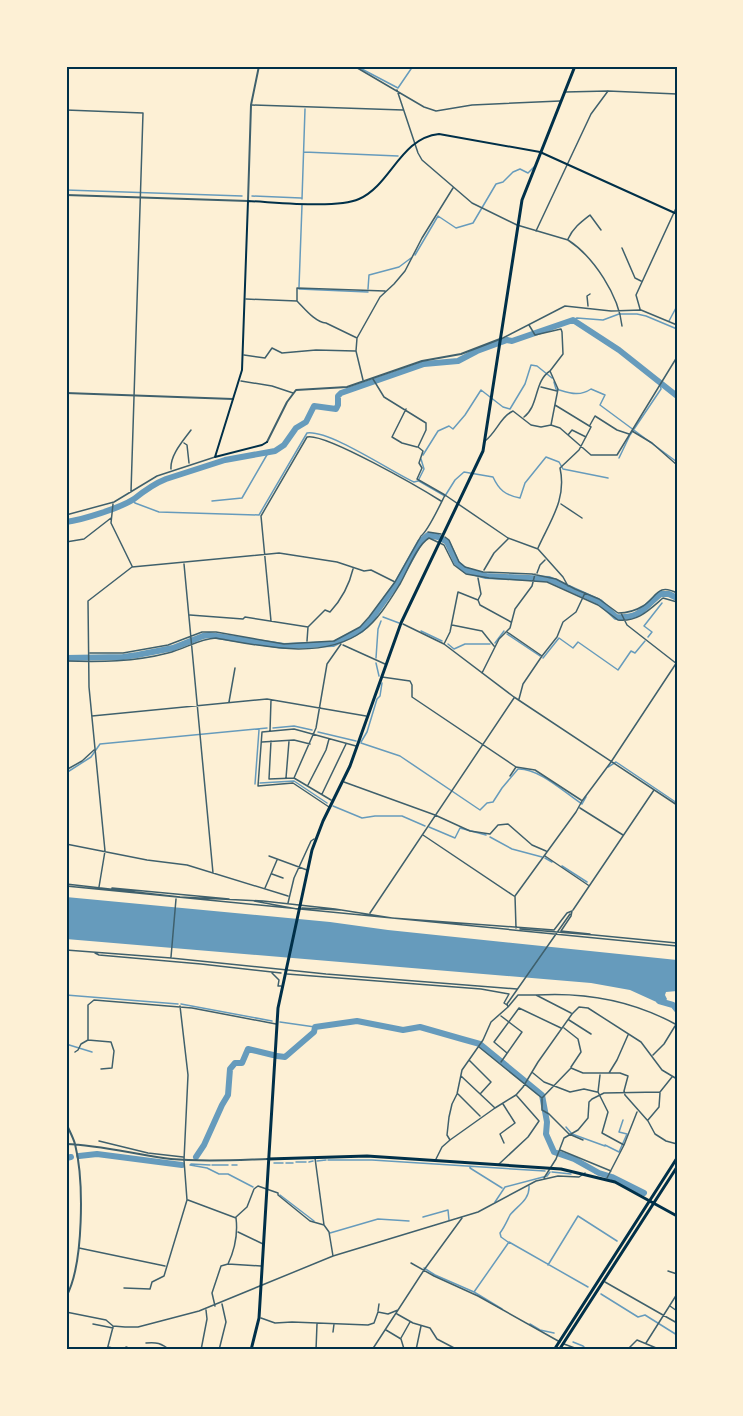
<svg xmlns="http://www.w3.org/2000/svg" width="743" height="1416" viewBox="0 0 743 1416" font-family="Roboto,sans-serif">
<style>
.water{fill:#669bbc}
.lines{fill:none;stroke-linecap:round;stroke-linejoin:round}
.stream{stroke:#669bbc;stroke-width:1.5}
.river{stroke:#669bbc;stroke-width:6}
.minor{stroke:#3f606c;stroke-width:1.5}
.tertiary{stroke:#3f606c;stroke-width:2}
.secondary{stroke:#003049;stroke-width:2}
.primary{stroke:#003049;stroke-width:3}
.neatline{fill:none;stroke:#003049;stroke-width:2}
</style>
<rect width="100%" height="100%" fill="#fdf0d5"/>
<path class="water" d="M66 897 330 922 388 930 677 960V991L666 992 665 995 667 999 663 1005 630 990 591 983 66 939Z"/>
<g class="lines">
<path class="stream" d="M356 66 398 88 413 66
M304 152 398 156
M66 190 242 196
M252 196 301 198
M302 199 305 109
M415 255 438 216 456 228 473 223 496 184 503 182 513 172 520 169 528 173 534 167
M299 287 302 205
M299 289 368 292
M368 289 369 275 399 267 411 258
M573 320 577 318 603 320 619 314H637L646 316 677 329
M669 321 677 306
M554 382 556 389C570 393 579 397 591 389L605 395 600 405 677 462
M423 455 438 431 449 426 453 429 465 415 481 390 503 407 510 409 525 384 531 365 537 366 552 378
M619 458 630 435 661 389 660 383
M419 481 445 496 455 480 464 472 493 477C499 490 505 495 520 498L525 483 546 457 559 462 563 469 608 478
M133 500 135 503 159 512 259 515 307 433C330 430 390 471 414 482L418 481 424 469 421 459
M212 501 242 498 268 453
M383 617 399 623
M421 631 442 641
M507 634 540 656
M648 637 652 632 644 626 662 603
M495 643 504 631
M448 644 454 649 465 644H490
M376 658 378 629 381 621
M543 658 559 638 573 648 578 642 618 670 631 651 635 653 645 641
M376 663 379 676
M273 728 294 726 312 730
M318 732 356 741
M361 742 367 732 377 699 380 696 382 683
M361 743 400 756 480 810 487 803 493 802 502 788 518 769C539 768 565 793 582 804L586 797
M608 767 616 762 677 803
M66 773 91 757 100 744 267 728
M260 783 294 781 327 803
M255 784 259 730
M333 806 362 818 375 816H402L425 826
M429 827 455 838 460 828 486 835
M490 837 512 849 542 857
M545 858 552 862
M562 866 587 882
M66 995 178 1004
M181 1004 272 1021
M280 1022 315 1027
M66 1044 92 1052
M566 1127 572 1134 605 1146V1145L619 1152 627 1134 619 1132 623 1120
M328 1160H372L545 1171
M317 1161 326 1160
M296 1162H306
M309 1162 313 1161
M274 1163H283
M286 1163H293
M191 1164 210 1165
M190 1165 207 1168 219 1174H228L253 1187
M212 1165H228
M232 1165H237
M470 1166V1168L502 1188
M552 1172 571 1174
M595 1173H599
M280 1195 314 1221
M495 1202 505 1187 547 1176 550 1172
M423 1217 448 1210 449 1220
M330 1233 378 1219 409 1221
M508 1242 501 1237 500 1233C504 1228 507 1221 510 1215 517 1206 530 1200 529 1186
M548 1265 578 1216 617 1241
M424 1268 435 1275 474 1292 502 1309
M474 1292 509 1242 588 1287
M601 1294 638 1317 645 1315 677 1335
M530 1324 540 1330 554 1333
M573 1342 583 1346 587 1350"/>
<path class="river" d="M66 522C82 520 120 508 134 499 144 491 153 484 166 479L225 460 275 451 284 445 296 428 306 422 314 406 336 409 338 405V396L341 393 424 364 458 361 477 351 507 340 512 341 573 320 619 350 677 396
M66 658 123 657 137 655 173 648 203 636 209 635 284 646 333 644 361 630 370 621 397 583 420 542 428 535 438 537 447 542 457 563 465 570 486 576 549 579 600 602 616 617C642 619 644 606 661 594H669L677 598
M659 1001 673 1005 677 1010
M277 1056 285 1057 314 1032 315 1027 357 1021 403 1030 420 1027 462 1039 480 1044 542 1095 547 1122 546 1134 554 1152 574 1159 599 1173 612 1177 644 1193
M79 1156 97 1154 182 1165
M196 1157 204 1145 222 1105 228 1095 230 1069 235 1063H242L248 1049 273 1055
M66 1158 71 1157"/>
<path class="minor" d="M268 66H288
M354 66 424 107 436 111 472 105 560 101
M66 67V66
M397 90 418 153 422 160 472 203 517 225 568 240C594 257 619 296 622 326
M565 92 608 91 677 94
M252 105 403 110
M66 110 143 113 131 492
M536 231 591 114 608 91
M568 239C573 228 581 222 590 215L601 230
M622 248 635 278 641 281
M246 299 297 301
M588 306 587 296 590 294
M640 309 636 295 677 206
M529 325 535 335 561 329 562 332 563 354 550 371 558 389 551 425
M357 338 326 323C315 322 305 309 297 301V288L385 291
M501 339 565 306 611 311 641 310 677 325
M244 355 265 358 272 348 282 353 316 350 355 351
M373 379 384 397 426 423V430L418 447 423 451 419 463 422 468 417 479 445 495 508 538 538 549 563 577 568 586
M363 380 356 351 357 338 380 297 394 284 405 271 422 238 453 188
M241 381 272 386 293 393
M541 387 557 391
M406 409 392 437 402 443 417 447
M524 417C539 406 534 381 550 371
M590 425 595 416 617 430 629 434
M632 431 652 443 677 465
M568 435 572 430 586 437
M485 441C496 433 501 416 513 411L531 425 541 427 551 425 560 428 591 455H617L677 357
M184 443 187 445 189 463
M171 469C170 455 183 441 191 430
M113 504 111 523 132 566
M561 504 582 518
M66 515 114 502 157 476 215 457
M428 532 441 534
M445 537 449 540 459 562 465 567 483 572 532 574 556 579 575 589 599 599 618 613C627 613 635 611 643 606 657 597 657 583 677 593
M66 542 84 539 111 518
M538 548C550 521 567 499 560 468L579 450 591 427 555 405
M184 564 213 873
M484 570 494 553 508 539
M537 573 540 565 545 560
M478 578 481 594 478 600 480 605 511 622
M621 613 627 625 677 664
M190 615 243 619 245 617 308 627
M271 621 261 516 307 437C324 432 422 489 441 501
M403 624 444 644 514 697 677 805
M452 625 482 631 494 646
M507 632 542 656 557 637 563 622 576 612 585 593
M307 641 308 627 325 610 330 612C342 599 349 586 353 569
M444 644 450 632 458 592 478 600
M343 645 385 664
M90 653H123L168 645 202 632H216L284 644 334 641 360 627 369 617 395 582 421 536C428 531 440 505 445 495
M66 661C100 662 134 662 168 653 185 649 198 639 216 638 261 646 323 661 363 631 378 620 390 600 400 584 407 572 417 545 429 538L444 545 454 565 466 574 489 578 547 582 598 605 618 620C638 622 649 610 663 598L677 602
M482 673 499 639 510 628 515 609 532 586 535 574
M382 677 410 681 412 685V697L516 767
M519 699 523 684 542 656
M229 702 235 668
M92 716 267 699 366 716
M270 731 271 700
M271 741 269 779 294 778 331 800
M262 742 294 740 310 744
M66 770 82 761 94 750
M510 776 516 767 535 770 581 800
M286 778 289 741
M294 778 316 728 327 664 341 644
M344 782 435 815 470 831 490 834 498 825 508 824 532 845 546 851
M308 785 326 750 329 739
M322 794 346 744
M329 807 293 783 258 786 262 732 294 729 356 746
M580 808 623 835
M423 835 514 896
M66 844 147 860 187 865 288 896
M269 856 307 870
M545 856 588 885
M272 874 283 878
M66 884 180 897 263 901 335 909 392 918 554 930 567 913 572 911
M66 886 677 946
M99 887 105 851 89 687 88 601 132 567 279 553 337 562 364 571 371 570 395 582
M112 888 229 899
M265 888 277 860
M254 901 297 909
M288 903 294 878 311 841 314 839
M302 908 340 910
M573 910 654 790
M572 911 571 916 561 931 590 934
M370 913 514 698
M516 928 515 896 576 812 582 801 611 762 677 662
M520 929 594 935
M594 935 677 943
M66 950 171 958 326 974 517 989
M95 953 99 955 201 964
M171 957 176 899
M201 964 281 973
M272 973 279 980 278 986H281
M287 974 481 989 509 994 504 1003 507 1005
M536 995C585 992 634 1001 677 1025
M508 1007 518 995H536L571 1013
M569 1020 591 1034
M564 1028 578 1039 581 1052 571 1067
M88 1040V1005L94 1000 192 1008 276 1024
M479 1047 542 1098
M75 1052 78 1050 81 1044 88 1040 111 1042 114 1051 112 1068 101 1069
M507 1053 494 1042 519 1008 561 1028
M653 1055 664 1044 675 1026
M469 1060 491 1082 481 1093
M501 1062 522 1032 501 1016
M533 1073 544 1082 570 1092 584 1089 597 1092
M609 1073 617 1060 628 1035
M600 1075 598 1092 608 1112 602 1133 624 1145
M461 1076 495 1108
M458 1094 480 1116
M542 1098 571 1068 583 1073H620L628 1076 624 1091 625 1095 648 1121 655 1134 666 1141 677 1144
M542 1099V1110L549 1114 569 1134 583 1140
M503 1104 515 1123 500 1134 504 1143
M648 1120 659 1107 660 1093
M450 1140 447 1135 449 1117 452 1104 457 1094 462 1070 483 1040 491 1022 508 1007 507 1004 570 914
M99 1141 148 1153 183 1157
M560 1150 611 1171
M315 1158 324 1225 329 1232 333 1256
M436 1159 442 1147 450 1140 495 1108 516 1095 523 1087 538 1062 572 1014 579 1007 588 1008 641 1042 662 1070 677 1079
M499 1164 528 1137 539 1121 517 1096
M544 1178 556 1159 564 1138 578 1130 588 1118 589 1102 592 1099 604 1093 660 1092 672 1077
M607 1178 624 1145 637 1112
M188 1200 236 1218C238 1234 235 1249 228 1264L221 1266 212 1293 215 1306
M236 1217 247 1207 254 1189 258 1186 278 1193V1195L310 1221 324 1225
M238 1232 263 1244
M79 1248 165 1266
M411 1263 434 1276 478 1296 560 1342
M228 1264 261 1266
M668 1271 677 1274
M605 1282 677 1323
M124 1288 150 1289 152 1282 164 1276 187 1200 184 1160 188 1075 180 1006
M670 1306 677 1311
M378 1311 379 1304
M66 1312 106 1320 113 1326 125 1327H138L199 1311 333 1256 478 1212 536 1181 558 1176 579 1177 585 1173
M397 1314 413 1323 430 1328 437 1339 458 1350
M261 1318 275 1323 292 1322 368 1325 374 1323 378 1312 388 1314 398 1310
M93 1324 113 1328
M386 1330 401 1339 404 1349 408 1350
M333 1332 334 1324
M401 1338 410 1322
M146 1343C156 1342 162 1343 169 1350
M646 1343 677 1294
M564 1344 580 1350
M108 1347 122 1350
M107 1350 113 1327
M125 1350 126 1347 134 1350
M201 1350 207 1319 206 1310
M219 1350 226 1322 222 1304
M316 1350 317 1324
M372 1350 424 1270 462 1218
M416 1350 421 1326
M627 1350 637 1340 661 1350"/>
<path class="tertiary" d="M66 195 248 201 251 105 259 66
M66 393 233 399
M267 442 287 402 296 390 347 387 422 361 461 354 500 339
M66 1123C69 1130 73 1137 75 1144 84 1180 84 1265 66 1297
M66 1144C102 1145 136 1155 171 1159 203 1162 236 1160 268 1159"/>
<path class="secondary" d="M215 457 242 370 248 201C274 202 337 209 359 199 391 185 400 138 439 134L540 152 677 214
M215 457 262 445 267 442"/>
<path class="primary" d="M268 1159 367 1156 561 1169 615 1182 677 1216
M251 1350 259 1318 278 1008 312 850 323 821 350 766 401 623 483 451 522 200 575 66
M554 1350 677 1158
M559 1350 677 1167"/>
</g>
<rect width="743" height="1416" fill="none" stroke="#fdf0d5" stroke-width="135"/>
<rect x="68" y="68" width="608" height="1280" class="neatline"/>
</svg>
